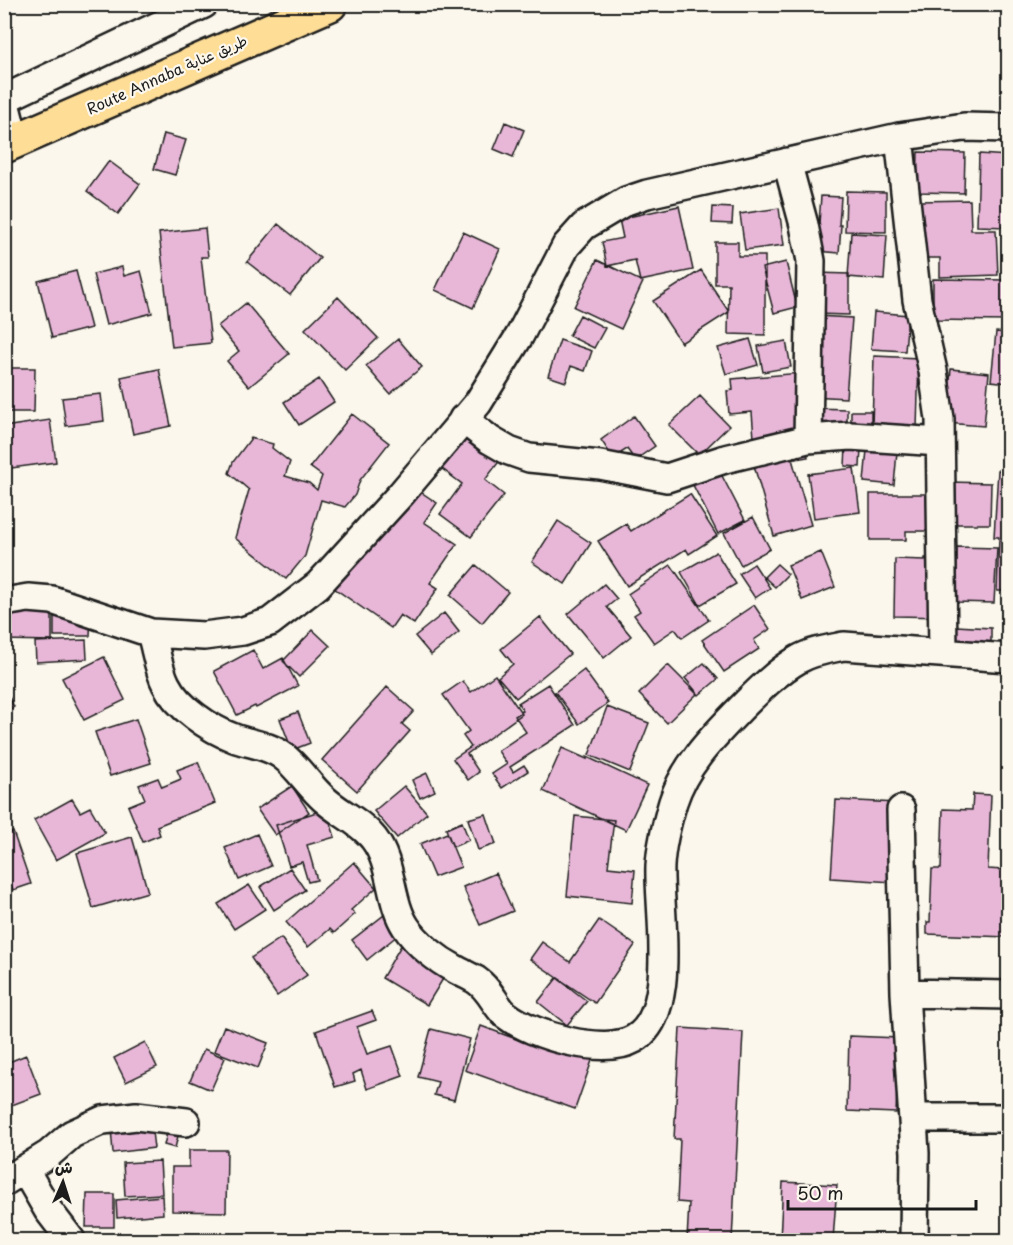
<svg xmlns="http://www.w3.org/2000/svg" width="1013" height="1245" viewBox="0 0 1013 1245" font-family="'Playpen Sans','Playpen Sans Arabic',sans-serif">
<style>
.building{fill:#e8b7d8;stroke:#1c1c1c;stroke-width:1.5}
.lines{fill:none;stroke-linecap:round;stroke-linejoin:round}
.minor-casing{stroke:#1c1c1c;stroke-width:32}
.major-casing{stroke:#1c1c1c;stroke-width:38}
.minor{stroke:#fbf7ec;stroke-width:27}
.major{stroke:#fedd96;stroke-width:33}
.labels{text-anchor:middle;stroke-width:4.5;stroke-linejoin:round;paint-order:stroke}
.street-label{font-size:15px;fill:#1c1c1c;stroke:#fbf7ec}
</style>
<rect width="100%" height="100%" fill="#fbf7ec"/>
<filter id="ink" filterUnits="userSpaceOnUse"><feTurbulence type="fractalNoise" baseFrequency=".0167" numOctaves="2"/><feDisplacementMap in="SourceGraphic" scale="12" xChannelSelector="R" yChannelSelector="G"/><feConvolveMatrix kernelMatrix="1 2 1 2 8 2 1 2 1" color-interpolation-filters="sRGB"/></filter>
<g filter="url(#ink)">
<path class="building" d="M505 122 524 130 513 157 494 149Z
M164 134 186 140 175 175 154 169Z
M918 152 965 153 964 193 917 192Z
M979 154 1008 156V227L977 226Z
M109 161 140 184 118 214 87 191Z
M846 191 886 192V232L845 231Z
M821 196 841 197 839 225H841L839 253 817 251Z
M970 200 971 230H996L998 275 940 277V258H916L919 201Z
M679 206 693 270 640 281 635 260 607 266 602 242 623 238 619 219Z
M713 207 733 208 732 224 712 223Z
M779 208 784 245 745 250 740 214Z
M278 224 320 258 290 295 247 262Z
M205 228 208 257H201L211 343 172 347 159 233Z
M463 232 500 249 473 308 435 290Z
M851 233 887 235 884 280 848 277Z
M715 242H738V256H765V335L728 334 729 284H715Z
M597 260 643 282 621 329 574 307Z
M786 262 797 307 774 313 762 268Z
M122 267 124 276 141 271 152 313 106 325 93 274Z
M701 270 729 312 681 343 653 301Z
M76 271 91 328 52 338 38 281Z
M816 273 849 274V315L816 314Z
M933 279 1008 280V321L933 320Z
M338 297 378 338 345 370 305 329Z
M246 303 289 354 249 387 227 361 239 351 218 326Z
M874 312 908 315 905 351 871 349Z
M580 315 605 328 594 348 569 336Z
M816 316 852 318 846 398 811 396Z
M996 332 1008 333V383L991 381Z
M398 339 422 367 390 394 366 366Z
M750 339 758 365 726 374 718 348Z
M560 340 592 351 585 371 571 366 566 382 548 376Z
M786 341 791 367 763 372 758 346Z
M874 356 919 358 917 428 872 427Z
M4 368H35L34 412H4Z
M159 369 171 426 133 434 121 377Z
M951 369 989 373 984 426 946 423Z
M801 373 806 433 754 438 752 412 729 414 727 391 733 390 732 379Z
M319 379 334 402 299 425 284 402Z
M101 394 104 421 66 426 62 398Z
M700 396 729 426 699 455 669 425Z
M812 408 847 409V430L812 429Z
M851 411H871V429H851Z
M352 414 389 443 360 480 355 495 345 507 321 500 305 556 286 579 235 538 249 490 229 473 233 462 251 438 273 444 272 448 290 462 285 476 309 483 317 490 322 476 310 467Z
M634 416 655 446 635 460 627 449 613 458 601 440Z
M50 420 56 462 4 469V427Z
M467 434 501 459 485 480 504 495 471 537 440 514 462 484 441 468Z
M868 439 898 441 894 485 864 482Z
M805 444 808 457 791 460 788 448Z
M788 445 811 525 774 536 751 455Z
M846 447 861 448 860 467 845 466Z
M854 468 860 512 814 518 808 474Z
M998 470 1008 471V591H997L999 537H994Z
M720 472 745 520 718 534 693 485Z
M406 482 437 503 424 522 457 544 430 583 438 588 414 624 400 615 391 628 334 588Z
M949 482 991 483 990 524H948Z
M690 494 717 536 689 554 686 549 627 586 598 541 626 524 631 531Z
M870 494H927V531H906V540H870Z
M753 517 770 549 741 565 724 533Z
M558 521 591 543 565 584 532 562Z
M957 547 997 548 994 603 956 602Z
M716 552 736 584 700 605 681 572Z
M821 552 835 587 802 600 788 565Z
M925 558H950L949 617 894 616 895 559 925 560Z
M754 564 770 588 755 598 739 574Z
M777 564 788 574 775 587 764 577Z
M476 565 508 592 482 623 450 595Z
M671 565 709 620 682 638 675 629 654 643 634 615 640 611 628 594Z
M604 584 617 599 607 607 631 636 604 658 568 614Z
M754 605 770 629 754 640 759 649 724 672 702 640Z
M4 607H52V641L4 640Z
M54 607 91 608 90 636H54Z
M444 613 459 632 431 655 415 636Z
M540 617 570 654 516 698 498 677 513 664 501 649Z
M956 626 991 628V642L955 641Z
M313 630 330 646 299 677 283 661Z
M86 640 87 659 36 662 35 642Z
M253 650 263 669 283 658 298 686 256 708 255 706 237 715 214 671Z
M104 657 125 700 84 720 62 678Z
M704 663 718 679 699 695 685 678Z
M668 665 697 694 667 723 639 694Z
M584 670 608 703 579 724 555 692Z
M495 675 522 714 467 754 479 772 468 780 453 759 471 747 463 736 469 731 443 695 463 681 471 692Z
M548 684 575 725 510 767 513 772 524 765 528 771 502 788 492 774 507 764 498 751 526 732 515 716 523 711 518 703Z
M4 687 14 707 4 712Z
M387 687 414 711 402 724 410 731 357 791 322 760Z
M607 707 649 723 630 772 589 755Z
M298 712 310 743 292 750 280 719Z
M136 719 151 763 110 776 95 732Z
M562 748 587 759V757L647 785 626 830 543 791Z
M198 762 215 803 157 826 160 835 143 842 128 806 145 799 139 785 158 778 162 787 181 779 177 770Z
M427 773 435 791 420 798 412 780Z
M292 786 309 812 275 835 257 809Z
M404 786 427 813 397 838 374 811Z
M973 794 991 795 988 869 1003 870 1005 813H1008V937L927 934V922H930L932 869H941L943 809 972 810Z
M72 799 80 812 90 807 105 833 56 860 34 820Z
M836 800 898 803 893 882 831 878Z
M326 809 335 837 307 845 317 880 308 882 302 862 289 866 276 825Z
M486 814 496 844 478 850 468 819Z
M575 816 614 820 608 867 635 870 632 903 567 896Z
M462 822 469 840 453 847 446 829Z
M13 832 31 884 13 890 10 882 4 884V835Z
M447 833 461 867 434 877 420 844Z
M257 834 271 866 239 880 225 848Z
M132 837 148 892 93 908 77 853Z
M354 862 376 888 351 910 355 914 334 933 330 929 308 947 286 922Z
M290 868 305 890 274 910 260 887Z
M496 873 513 911 480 925 463 887Z
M249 885 265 909 234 929 218 904Z
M393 908 408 927 367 960 352 940Z
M599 920 635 945 595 1003 530 959 542 942 570 962Z
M281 938 307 975 277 996 251 958Z
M403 942 449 969 427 1005 382 978Z
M557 978 587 1001 567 1025 538 1002Z
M372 1011 376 1020 357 1027 367 1054 392 1046 403 1076 367 1089 361 1070 353 1074 355 1081 335 1087 316 1031Z
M224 1026 268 1043 258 1068 214 1051Z
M481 1026 524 1042 529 1029 595 1052 575 1109 465 1070Z
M680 1028 743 1032 732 1240H687L689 1203 677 1202 680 1139H674Z
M431 1029 470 1039 454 1100 434 1095 438 1082 418 1077Z
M849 1036 899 1038 896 1113 847 1111Z
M145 1042 157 1067 126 1082 114 1058Z
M204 1049 225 1058 211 1090 190 1081Z
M26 1055 41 1094 4 1108V1064Z
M170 1121 181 1124 175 1148 164 1145Z
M151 1124 154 1148 113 1153 111 1128Z
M189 1150H227L226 1212 172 1211V1167H189Z
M160 1161 162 1194 125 1196 123 1163Z
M783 1182 837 1185 833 1240H780Z
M87 1194H114V1227H86Z
M162 1196 163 1214 117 1218 116 1200Z
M933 1235 990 1237V1240H933Z"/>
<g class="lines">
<defs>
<path id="minor" d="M4 99 204 4
M4 99 15 142
M899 137 917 300 933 371 940 419 943 652
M787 162 804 225 811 261 808 439
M463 419 490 440 509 451 529 458 600 465 667 478 725 459 808 439 850 436 940 442
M4 602 28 598 52 600 151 633 204 636 243 631 270 622 318 585 401 494 478 403 520 335 566 246 584 226 626 201 647 194 899 137 964 127 1008 128
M151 633C156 649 158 669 166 684 177 707 210 729 234 738 250 744 269 745 283 756 297 766 310 787 324 799 339 813 361 822 374 839 393 864 389 901 406 927 417 944 438 960 455 969 462 973 469 976 476 980 491 990 495 1006 506 1015 533 1036 604 1056 634 1039 679 1014 658 909 660 866 661 846 667 822 673 802 685 764 714 736 741 708 758 691 778 671 799 659 813 651 829 649 844 646L1008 658
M901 810 905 993 915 1153 914 1240
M905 993 1008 995
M913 1118H1008
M25 1170 48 1210 71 1240
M4 1182 49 1154 72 1134 103 1120 136 1116 186 1122"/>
<path id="major" d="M4 146 330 4"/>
</defs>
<use href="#minor" class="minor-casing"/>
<use href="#major" class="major-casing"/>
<use href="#minor" class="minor"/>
<use href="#major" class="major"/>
</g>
</g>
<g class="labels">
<g class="street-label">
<text transform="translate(167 75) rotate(-24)" y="5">Route Annaba طريق عنابة</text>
</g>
</g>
<rect width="1013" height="1245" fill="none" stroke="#fbf7ec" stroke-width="24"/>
<rect x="12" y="12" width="989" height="1221" fill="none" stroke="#1c1c1c" stroke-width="2" filter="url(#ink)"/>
<g transform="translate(63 1182) rotate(3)" stroke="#fbf7ec" stroke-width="4.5" paint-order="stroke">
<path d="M0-4.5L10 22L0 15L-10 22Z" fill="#1c1c1c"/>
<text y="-9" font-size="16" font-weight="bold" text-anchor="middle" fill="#1c1c1c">ش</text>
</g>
<path d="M788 1200v9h188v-9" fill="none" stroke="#1c1c1c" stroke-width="3"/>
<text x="797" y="1200" font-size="18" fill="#1c1c1c" stroke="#fbf7ec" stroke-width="4.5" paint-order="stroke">50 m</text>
</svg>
